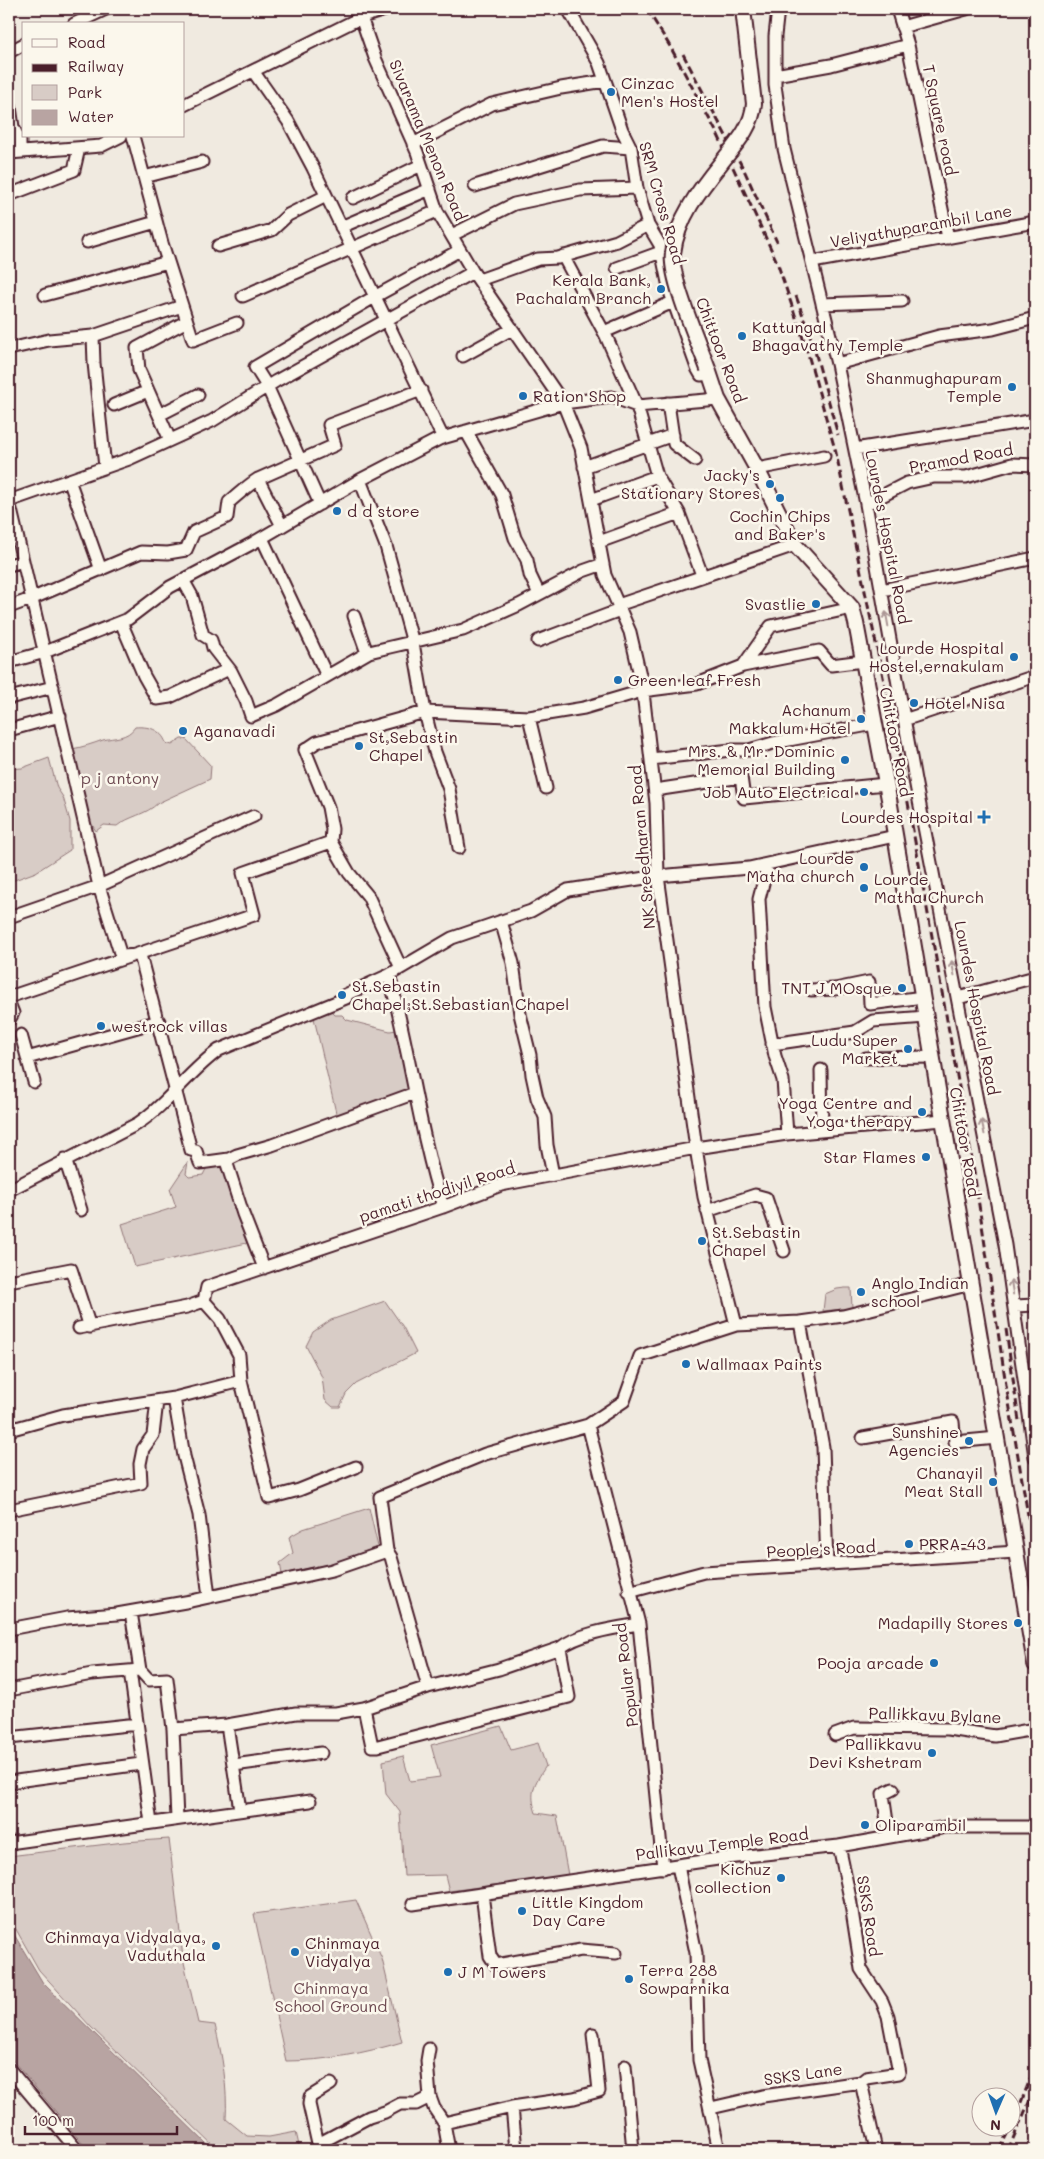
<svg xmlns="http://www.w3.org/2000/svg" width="1044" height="2159" viewBox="0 0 1044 2159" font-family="Mali,sans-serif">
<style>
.green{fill:#d8ccc6;stroke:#917678}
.water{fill:#b8a4a2;stroke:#8c6f72}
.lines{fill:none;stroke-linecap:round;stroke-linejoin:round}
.minor-casing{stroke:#4a1f2b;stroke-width:15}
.major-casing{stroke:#4a1f2b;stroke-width:18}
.minor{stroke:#fbf7ec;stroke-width:11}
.major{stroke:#fbf7ec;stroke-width:14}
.rail{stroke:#4a1f2b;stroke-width:3;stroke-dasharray:8 4;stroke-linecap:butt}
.major-bridge-casing{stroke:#4a1f2b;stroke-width:18;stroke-linecap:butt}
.major-bridge{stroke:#fbf7ec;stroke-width:14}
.oneway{stroke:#ab9695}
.poi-dot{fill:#1f6fb2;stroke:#fbf7ec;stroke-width:2}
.labels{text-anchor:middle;stroke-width:5;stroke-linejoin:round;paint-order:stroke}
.poi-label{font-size:16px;fill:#4a1f2b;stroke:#fbf7ec;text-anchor:end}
.street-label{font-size:16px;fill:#4a1f2b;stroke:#fbf7ec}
.park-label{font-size:16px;fill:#6e4a52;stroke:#fbf7ec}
</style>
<rect width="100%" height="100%" fill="#f0eae0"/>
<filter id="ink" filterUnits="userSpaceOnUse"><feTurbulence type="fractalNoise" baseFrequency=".02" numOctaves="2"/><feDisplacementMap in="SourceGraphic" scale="10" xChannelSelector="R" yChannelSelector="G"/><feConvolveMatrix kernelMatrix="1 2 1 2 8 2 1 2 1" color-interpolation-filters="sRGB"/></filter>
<g filter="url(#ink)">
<path class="green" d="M135 727C148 726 161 729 166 743L172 745 181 739H186L211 766 210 779 158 803C146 815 129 816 117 826L104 825 96 831 88 818 72 749C83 747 92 744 103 740 114 737 127 739 135 727Z
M49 758 57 788 63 797 70 821V850L36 872 9 882V769L22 768Z
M329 1009 335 1015H342L347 1020 390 1031 403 1029 410 1091 337 1117 314 1018Z
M188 1162 186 1174 189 1177 203 1175 207 1167 221 1163 247 1243 135 1267 122 1224 176 1207 170 1189Z
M845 1288H851L852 1308 823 1311 825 1294 837 1289Z
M385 1301 403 1327 416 1353 356 1384 346 1394 340 1407H333L325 1400 322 1377 306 1346 313 1332 331 1320Z
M369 1508 378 1547 333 1563 282 1574 280 1563 293 1553 289 1537 303 1529Z
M501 1726 511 1750 538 1743 546 1766C534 1784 529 1792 536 1813L557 1816 568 1875 449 1891 445 1875 404 1876 400 1812 386 1794 383 1761 403 1756 410 1781 440 1777 431 1745Z
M169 1839 183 1958 198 2023 215 2025C222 2055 228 2088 226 2119L247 2136 269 2137 296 2132 300 2150H218L91 2027 39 1970 9 1917V1856L124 1842Z
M356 1900 382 1959 402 2042C365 2053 325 2061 286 2061L254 1914Z"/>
<path class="water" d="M9 1926 43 1983 213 2150H88L9 2056Z"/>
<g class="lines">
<defs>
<path id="minor" d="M358 9 375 58 417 152 437 211 473 272 563 403 581 448 605 575 630 632 642 684 656 803 658 876 696 1148 704 1197 736 1325
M568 9 599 63 622 130 631 148 637 188 648 225 660 245 670 292 697 368 701 375 709 374
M778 9 775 36V85L784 149 837 364 866 504 915 780 1005 1245 1035 1457
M897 9 908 45 948 238
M74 24 106 9
M902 27 966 9
M9 52 24 44
M253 71 288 121 313 168 443 438
M775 75 831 65 908 45
M9 100 13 127 20 141V152
M184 105 362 17 388 9
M133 136 162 243 193 340 237 323
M413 144 492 104 561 88 605 81
M9 153 101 146 121 136
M144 177 202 162
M475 186 603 146 631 148
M9 195 74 170 79 148
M353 198 421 165
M341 227 430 189
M452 235 514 204 580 190 637 188
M87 242 156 222
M218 246 272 230 288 215 326 196
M563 256 606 336 637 406 657 476 679 513 702 575
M812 262 1035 222
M617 268 661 252
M479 280 538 259 558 258 617 241 648 225
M45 295 168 262
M243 296 437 211
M822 304 902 301
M604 332 673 302
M9 349 49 340 93 336
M463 356 512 329
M837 364 939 336 993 329 1035 318
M668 403 674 444 695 460
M114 405 148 391
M159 415 198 395
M466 431 502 495 515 538 527 560 530 575 539 594
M170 440 139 370 137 348 187 321
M855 449 1035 420
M105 467 94 363 93 336 182 306
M584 467 673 435
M757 469 824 456
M69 480 101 570
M360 480 386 546 413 643 425 712 435 752 449 789 459 848
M9 499V501L129 459 212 421 276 381 473 272
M591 500 657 476
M9 501 99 886 121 956 140 955 191 1150 196 1151 200 1163 229 1159
M320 504 267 386 255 367 376 296 460 250
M866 504 907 483 934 477H966L1012 464 1035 465
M282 526 258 479 335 445 329 425 421 390
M262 538 327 676
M599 542 679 513
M9 565 23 561
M183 580 192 596 203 635 211 640 213 648 231 671 246 701 251 716 277 705 369 652 463 630 519 605 583 571 603 564
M882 590 1035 558
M618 605 795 545
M9 607 31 599 141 552 168 553 186 550 194 532 227 517 229 502C239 494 247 486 258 479
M354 616 367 653
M121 622 144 676 157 699 170 697 229 669
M538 641 620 610
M9 662 45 652 128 619 170 587 253 543 360 480 439 439 563 403 612 397 637 406 718 399
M743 666 771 626 852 608
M9 698 53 687
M529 717 546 788
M904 720 1035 676
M9 730 60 716
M651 759 731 750H749L773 743 874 724
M655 790 741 777 744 798 886 784
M768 864 759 899 765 1007 775 1056 783 1080 787 1134
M9 917 99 886 254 816
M501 921 513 963 520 1014 530 1055 532 1075 537 1098 545 1117 547 1145 553 1175
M401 968 368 896 349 873 331 842 332 829 328 807 305 750 317 742 425 712 529 717 584 708 642 691 697 684 743 666 819 651 831 665 863 661
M389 975C410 1052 419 1131 443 1207
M811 990 835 989 869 982 870 1004 923 997
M9 997 254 915 243 873 331 842
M958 998 1035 977
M9 1003 13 1013 9 1020
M21 1035 34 1082
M772 1044 855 1032 873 1021 926 1017
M27 1058 159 1021
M866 1058 933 1057
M821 1070 822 1131
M65 1159 81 1210
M9 1190 137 1124C168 1104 189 1071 219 1050L346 998 345 995 389 975 452 938 531 911 568 890 658 876 749 868 895 836
M707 1211 755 1195 766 1198 784 1251
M264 1268 243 1214 227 1164 229 1159 237 1155 272 1145 415 1093
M9 1281 71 1269 90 1327
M204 1301 220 1319 239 1355 241 1381 269 1498 299 1490 356 1467
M1015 1306 1035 1305
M800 1322 823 1447 827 1565
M79 1328 187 1307 204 1301 207 1287 443 1207 501 1185 696 1148 787 1134 943 1120
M174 1398 184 1456 199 1515 209 1597
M588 1425 639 1624 663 1868
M9 1430 63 1415 174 1398 241 1381
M863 1438 953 1422 955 1442 997 1438
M9 1510 141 1483 140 1464 143 1449 153 1435 157 1401
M629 1592 704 1572 1016 1552
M9 1629 67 1618 117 1614 191 1601 332 1570 387 1551
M140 1670 149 1680 167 1679 173 1729 177 1819
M130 1671 151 1823
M428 1687 391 1557 387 1551 380 1497 485 1454 588 1425 624 1401 640 1356 736 1325 800 1322 843 1316 971 1284
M9 1690 92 1674 140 1670 131 1612
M364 1708 372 1746H378L569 1697 560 1648
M227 1725 240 1810
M173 1729 227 1725 296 1713H336L364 1708 428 1687 499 1669 560 1648C579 1633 615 1628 639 1624
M835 1735 854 1728 948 1729 995 1736 1035 1729
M9 1738 137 1724
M234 1765 321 1753
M9 1782 141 1764
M889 1836 883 1794 893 1789
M9 1843 310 1801
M678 1866 696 1953 699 2060 719 2150
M482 1894 490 1956 496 1965 581 1950 616 1953
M413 1904 718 1859 839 1846 946 1827H1035
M429 2049 427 2061 430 2097 434 2108 444 2123 449 2150
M625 2066 633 2150
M9 2069 77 2150
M861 2082 876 2150
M512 2107 516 2150
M711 2108 763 2096 861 2082 866 2078 899 2073 888 2016 882 2001 861 1969 850 1898 839 1846
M444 2123 512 2107 574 2098 599 2091 593 2034
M318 2144 369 2117 385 2112 400 2104H416L430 2097
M316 2149 318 2144 309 2104 310 2097 331 2084"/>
<path id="major" d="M708 369 718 399 757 469 795 545 852 608 856 623 889 799 1035 1664"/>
</defs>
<use href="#minor" class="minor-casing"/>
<use href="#major" class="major-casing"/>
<use href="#minor" class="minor"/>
<use href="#major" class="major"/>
<path class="rail" d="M647 9 671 48 718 135 777 262 806 347 836 453 900 758 973 1165 1006 1385 1035 1557
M683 54 745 172 777 242
M796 296 813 344 838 435
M1006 1329 1019 1421
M1012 2125 1035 2067
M999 2150 1011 2126
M1008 2150 1035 2089"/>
<defs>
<path id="major-bridge" d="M708 369C699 344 669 276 673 253 677 219 700 189 721 163 735 145 752 128 754 104L743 9"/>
</defs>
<use href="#major-bridge" class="major-bridge-casing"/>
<use href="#major-bridge" class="major-bridge"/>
</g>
<defs><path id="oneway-shaft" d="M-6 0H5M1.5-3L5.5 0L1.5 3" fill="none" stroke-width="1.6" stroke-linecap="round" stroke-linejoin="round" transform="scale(1.25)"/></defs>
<g class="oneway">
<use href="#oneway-shaft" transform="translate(887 619) rotate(-100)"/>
<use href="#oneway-shaft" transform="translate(953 968) rotate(-101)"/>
<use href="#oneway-shaft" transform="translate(983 1127) rotate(-101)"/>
<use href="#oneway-shaft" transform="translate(1012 1287) rotate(-99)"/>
</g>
</g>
<g class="poi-dot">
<circle cx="611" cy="92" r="5"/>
<circle cx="661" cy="289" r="5"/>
<circle cx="742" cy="336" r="5"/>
<circle cx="1012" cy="387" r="5"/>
<circle cx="523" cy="396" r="5"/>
<circle cx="770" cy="484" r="5"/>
<circle cx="780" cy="498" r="5"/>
<circle cx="337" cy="511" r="5"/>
<circle cx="816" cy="604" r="5"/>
<circle cx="1014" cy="657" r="5"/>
<circle cx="618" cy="680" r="5"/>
<circle cx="914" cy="703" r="5"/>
<circle cx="861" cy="719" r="5"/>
<circle cx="183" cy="731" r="5"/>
<circle cx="359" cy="746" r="5"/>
<circle cx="845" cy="760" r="5"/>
<circle cx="864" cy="792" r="5"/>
<path d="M981.5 809.5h5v5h5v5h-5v5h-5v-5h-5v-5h5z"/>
<circle cx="864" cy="867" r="5"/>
<circle cx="864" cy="888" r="5"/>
<circle cx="902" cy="988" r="5"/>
<circle cx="342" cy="995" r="5"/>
<circle cx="101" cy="1026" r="5"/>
<circle cx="908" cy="1049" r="5"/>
<circle cx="922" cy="1112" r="5"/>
<circle cx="926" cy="1157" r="5"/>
<circle cx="702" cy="1241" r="5"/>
<circle cx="861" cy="1292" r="5"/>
<circle cx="686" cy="1364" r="5"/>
<circle cx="969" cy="1441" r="5"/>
<circle cx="993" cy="1482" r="5"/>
<circle cx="909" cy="1544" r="5"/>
<circle cx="1018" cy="1623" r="5"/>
<circle cx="934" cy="1663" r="5"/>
<circle cx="932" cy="1753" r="5"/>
<circle cx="865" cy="1825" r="5"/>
<circle cx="781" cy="1878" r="5"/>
<circle cx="522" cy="1911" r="5"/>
<circle cx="216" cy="1946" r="5"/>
<circle cx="295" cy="1952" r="5"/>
<circle cx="448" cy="1972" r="5"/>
<circle cx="629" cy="1979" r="5"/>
</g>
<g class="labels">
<g class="poi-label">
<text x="621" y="89" text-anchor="start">Cinzac<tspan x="621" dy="18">Men's Hostel</tspan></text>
<text x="651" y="286">Kerala Bank,<tspan x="651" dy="18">Pachalam Branch</tspan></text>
<text x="752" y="333" text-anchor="start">Kattungal<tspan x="752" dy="18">Bhagavathy Temple</tspan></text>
<text x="1002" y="384">Shanmughapuram<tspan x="1002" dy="18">Temple</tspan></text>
<text x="533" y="402" text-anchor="start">Ration Shop</text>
<text x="760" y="481">Jacky's<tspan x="760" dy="18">Stationary Stores</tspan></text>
<text x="347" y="517" text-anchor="start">d d store</text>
<text x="780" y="522" text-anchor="middle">Cochin Chips<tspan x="780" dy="18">and Baker's</tspan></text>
<text x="806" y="610">Svastlie</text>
<text x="1004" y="654">Lourde Hospital<tspan x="1004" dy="18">Hostel,ernakulam</tspan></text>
<text x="628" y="686" text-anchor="start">Green leaf Fresh</text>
<text x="924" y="709" text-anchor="start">Hotel Nisa</text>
<text x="851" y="716">Achanum<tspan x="851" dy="18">Makkalum Hotel</tspan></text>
<text x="193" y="737" text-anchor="start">Aganavadi</text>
<text x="369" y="743" text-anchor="start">St,Sebastin<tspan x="369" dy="18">Chapel</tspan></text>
<text x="835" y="757">Mrs. &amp; Mr. Dominic<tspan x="835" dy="18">Memorial Building</tspan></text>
<text x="854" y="798">Job Auto Electrical</text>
<text x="973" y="823">Lourdes Hospital</text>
<text x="854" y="864">Lourde<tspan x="854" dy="18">Matha church</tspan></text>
<text x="874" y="885" text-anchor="start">Lourde<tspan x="874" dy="18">Matha Church</tspan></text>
<text x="352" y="992" text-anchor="start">St.Sebastin<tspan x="352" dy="18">Chapel;St.Sebastian Chapel</tspan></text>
<text x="892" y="994">TNT J MOsque</text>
<text x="111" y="1032" text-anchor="start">westrock villas</text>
<text x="898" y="1046">Ludu Super<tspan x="898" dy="18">Market</tspan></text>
<text x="912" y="1109">Yoga Centre and<tspan x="912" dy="18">Yoga therapy</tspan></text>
<text x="916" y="1163">Star Flames</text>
<text x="712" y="1238" text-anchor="start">St.Sebastin<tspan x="712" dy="18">Chapel</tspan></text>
<text x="871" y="1289" text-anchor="start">Anglo Indian<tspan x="871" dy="18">school</tspan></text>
<text x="696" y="1370" text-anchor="start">Wallmaax Paints</text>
<text x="959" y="1438">Sunshine<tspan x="959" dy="18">Agencies</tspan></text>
<text x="983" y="1479">Chanayil<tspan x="983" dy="18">Meat Stall</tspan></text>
<text x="919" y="1550" text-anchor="start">PRRA-43</text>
<text x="1008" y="1629">Madapilly Stores</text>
<text x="924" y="1669">Pooja arcade</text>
<text x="922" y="1750">Pallikkavu<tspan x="922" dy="18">Devi Kshetram</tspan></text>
<text x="875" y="1831" text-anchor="start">Oliparambil</text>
<text x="771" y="1875">Kichuz<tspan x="771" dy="18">collection</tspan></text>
<text x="532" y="1908" text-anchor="start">Little Kingdom<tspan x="532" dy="18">Day Care</tspan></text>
<text x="206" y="1943">Chinmaya Vidyalaya,<tspan x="206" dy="18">Vaduthala</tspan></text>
<text x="305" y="1949" text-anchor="start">Chinmaya<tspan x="305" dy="18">Vidyalya</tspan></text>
<text x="639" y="1976" text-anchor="start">Terra 288<tspan x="639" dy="18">Sowparnika</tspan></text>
<text x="458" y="1978" text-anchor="start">J M Towers</text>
</g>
<g class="street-label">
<text transform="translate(940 120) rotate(78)" y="6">T Square road</text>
<text transform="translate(428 140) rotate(67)" y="6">Sivarama Menon Road</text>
<text transform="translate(662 203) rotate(74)" y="6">SRM Cross Road</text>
<text transform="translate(921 226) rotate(-10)" y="6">Veliyathuparambil Lane</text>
<text transform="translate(721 350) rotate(69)" y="6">Chittoor Road</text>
<text transform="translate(961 458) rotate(-10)" y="6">Pramod Road</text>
<text transform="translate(888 537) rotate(79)" y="6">Lourdes Hospital Road</text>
<text transform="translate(896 742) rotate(79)" y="6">Chittoor Road</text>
<text transform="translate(642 847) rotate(-95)" y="6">NK Sreedharan Road</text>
<text transform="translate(977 1008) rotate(79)" y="6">Lourdes Hospital Road</text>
<text transform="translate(965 1142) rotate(80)" y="6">Chittoor Road</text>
<text transform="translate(437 1192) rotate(-18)" y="6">pamati thodiyil Road</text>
<text transform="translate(821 1549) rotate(-3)" y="6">People's Road</text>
<text transform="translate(626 1675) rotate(-97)" y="6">Popular Road</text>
<text transform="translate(935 1715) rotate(2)" y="6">Pallikkavu Bylane</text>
<text transform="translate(722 1844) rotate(-7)" y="6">Pallikavu Temple Road</text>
<text transform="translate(869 1916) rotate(81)" y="6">SSKS Road</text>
<text transform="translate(803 2074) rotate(-8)" y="6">SSKS Lane</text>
</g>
<g class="park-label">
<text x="120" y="784">p j antony</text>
<text x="331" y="1994">Chinmaya<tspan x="331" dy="18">School Ground</tspan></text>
</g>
</g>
<rect width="1044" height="2159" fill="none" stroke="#fbf7ec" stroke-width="30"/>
<rect x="15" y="15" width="1014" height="2129" fill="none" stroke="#4a1f2b" stroke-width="2" filter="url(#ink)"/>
<rect x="22" y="22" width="162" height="115" fill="#fbf7ec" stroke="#b4a19f"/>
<rect x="32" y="39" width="25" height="8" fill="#fbf7ec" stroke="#b4a19f"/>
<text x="68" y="48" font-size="15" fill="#4a1f2b">Road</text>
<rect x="32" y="64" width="25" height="8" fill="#4a1f2b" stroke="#b4a19f"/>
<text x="68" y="72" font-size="15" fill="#4a1f2b">Railway</text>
<rect x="32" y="85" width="25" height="15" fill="#d8ccc6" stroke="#b4a19f"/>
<text x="68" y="98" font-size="15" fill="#4a1f2b">Park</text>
<rect x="32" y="110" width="25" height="15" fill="#b8a4a2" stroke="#b4a19f"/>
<text x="68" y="122" font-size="15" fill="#4a1f2b">Water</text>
<g transform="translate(996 2112) rotate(182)"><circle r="24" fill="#fbf7ec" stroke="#b4a19f"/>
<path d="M0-4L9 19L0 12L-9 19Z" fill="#1f6fb2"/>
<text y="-8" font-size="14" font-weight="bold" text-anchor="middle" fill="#4a1f2b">N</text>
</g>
<path d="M25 2126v8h152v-8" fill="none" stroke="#4a1f2b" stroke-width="2.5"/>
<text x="32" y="2126" font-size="15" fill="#4a1f2b" stroke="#fbf7ec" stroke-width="4" paint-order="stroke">100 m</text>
</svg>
